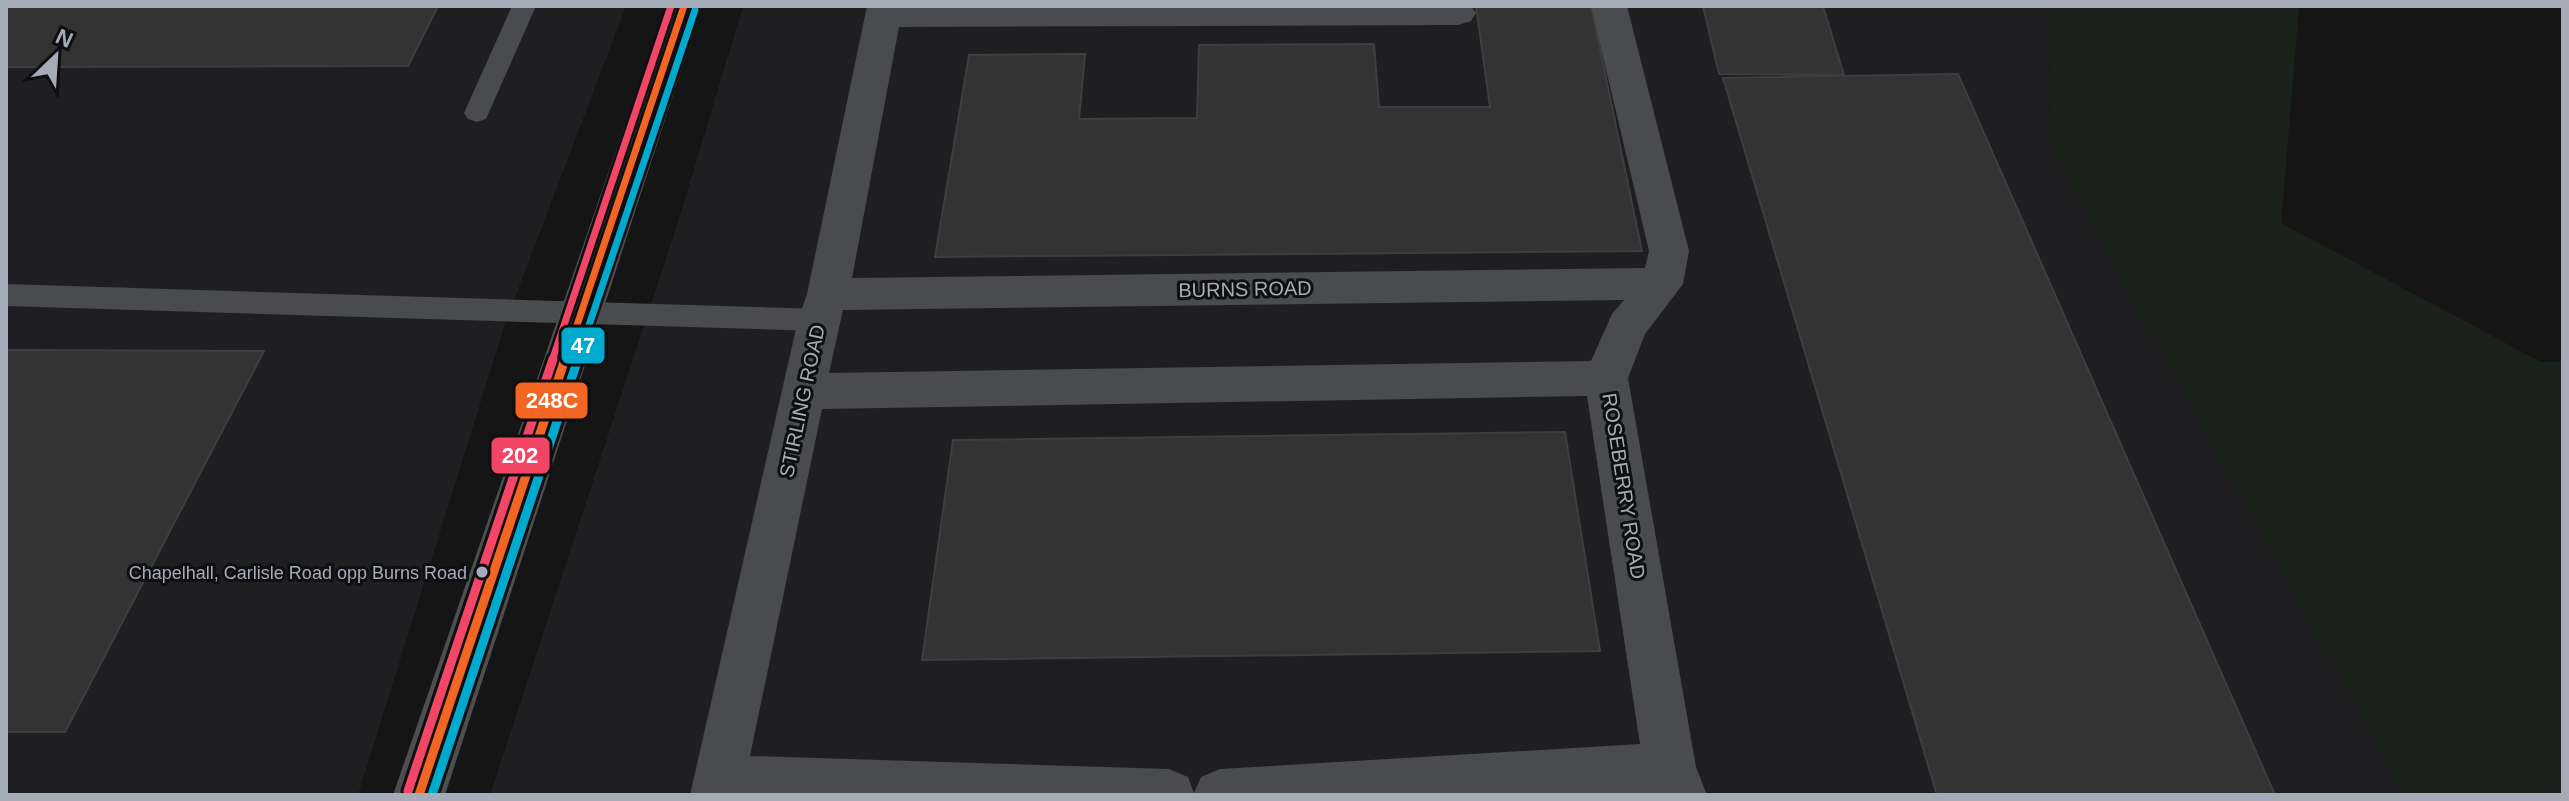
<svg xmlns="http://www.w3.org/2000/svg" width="2569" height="801" viewBox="0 0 2569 801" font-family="Helvetica,sans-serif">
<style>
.built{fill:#1f1f21}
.green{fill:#1b221c}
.building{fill:#333334;stroke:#3d3e41;stroke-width:2}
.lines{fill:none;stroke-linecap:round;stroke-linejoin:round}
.service{fill:#494b4e;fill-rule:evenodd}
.minor{fill:#494b4e;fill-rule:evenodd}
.primary{fill:#4c4e50;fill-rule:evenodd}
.bus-1-far1-casing{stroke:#0f0f11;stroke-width:12}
.bus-1-casing{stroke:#0f0f11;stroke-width:15}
.bus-2-far1-casing{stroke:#0f0f11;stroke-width:12}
.bus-2-casing{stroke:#0f0f11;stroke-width:15}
.bus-3-far1-casing{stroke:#0f0f11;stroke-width:12}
.bus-3-casing{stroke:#0f0f11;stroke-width:15}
.bus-1-far1{stroke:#f26522;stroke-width:7}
.bus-1{stroke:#f26522;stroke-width:9}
.bus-2-far1{stroke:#00a9ce;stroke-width:7}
.bus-2{stroke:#00a9ce;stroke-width:9}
.bus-3-far1{stroke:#f34667;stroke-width:7}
.bus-3{stroke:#f34667;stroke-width:9}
.bus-dot{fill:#a5acb7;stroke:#0f0f11;stroke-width:3}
.labels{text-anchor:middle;stroke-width:6;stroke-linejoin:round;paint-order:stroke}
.bus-label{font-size:18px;fill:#a5acb7;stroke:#0f0f11;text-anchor:end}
.street-label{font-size:20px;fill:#a5acb7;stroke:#0f0f11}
.line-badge{stroke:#0f0f11;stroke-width:3}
.badge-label{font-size:22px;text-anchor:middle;font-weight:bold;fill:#fff}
</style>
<rect width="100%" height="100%" fill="#151515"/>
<path class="built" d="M6 6H626L505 324 358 795H6Z
M743 6H2049L2050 149 2404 795H490L678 222Z"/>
<path class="green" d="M2049 6H2299L2281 223 2541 362H2563V795H2404L2050 149Z"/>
<path class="building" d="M6 6H438L408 66 6 67Z
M1476 6H1591L1642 251 935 257 969 55 1085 54 1079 119 1197 118 1199 45 1374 44 1379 107H1490Z
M1703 6H1823L1844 75 1719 74Z
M1958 74 2275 795H1937L1723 78Z
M6 350 264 351 65 732H6Z
M1565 432 1600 651 922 660 953 440Z"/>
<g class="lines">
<path class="service" d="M512 6H536L486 119 477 122 468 119 464 113Z
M6 284 819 309 829 312 833 320 829 328 819 331 6 306Z"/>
<path class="minor" d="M867 6H1471L1476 13 1471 21 1458 25 899 27 852 278 1645 268 1649 251 1591 6H1627L1689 251 1683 284 1645 334 1628 378 1696 767 1707 795H690L798 320 807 294ZM1624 300 1612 314 1591 361 829 373 843 310ZM1587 396 1640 744 1220 769 1201 777 1194 793 1188 777 1169 769 750 756 822 409Z"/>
<path class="primary" d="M666 6H702L445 795H393Z"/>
<defs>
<path id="bus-1-far1" d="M565 361 684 6"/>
<path id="bus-1" d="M419 795 565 359"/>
<path id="bus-2-far1" d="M577 361 695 10"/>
<path id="bus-2" d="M432 795 578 359"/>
<path id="bus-3-far1" d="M552 361 671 6"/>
<path id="bus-3" d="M408 791 553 359"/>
</defs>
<use href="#bus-1-far1" class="bus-1-far1-casing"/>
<use href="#bus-1" class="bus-1-casing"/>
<use href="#bus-2-far1" class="bus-2-far1-casing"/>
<use href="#bus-2" class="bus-2-casing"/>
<use href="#bus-3-far1" class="bus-3-far1-casing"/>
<use href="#bus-3" class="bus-3-casing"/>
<use href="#bus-1-far1" class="bus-1-far1"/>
<use href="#bus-1" class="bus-1"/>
<use href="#bus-2-far1" class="bus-2-far1"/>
<use href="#bus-2" class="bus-2"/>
<use href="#bus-3-far1" class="bus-3-far1"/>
<use href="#bus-3" class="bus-3"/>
</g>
<circle class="bus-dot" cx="482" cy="572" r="7"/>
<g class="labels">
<g class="bus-label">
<text x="467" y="579">Chapelhall, Carlisle Road opp Burns Road</text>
</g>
<g class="street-label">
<text transform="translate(1245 289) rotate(-1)" y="7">BURNS ROAD</text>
<text transform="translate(802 401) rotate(-78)" y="7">STIRLING ROAD</text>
<text transform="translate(1624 486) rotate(81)" y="7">ROSEBERRY ROAD</text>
</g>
</g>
<g class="line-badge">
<rect x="560" y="326" width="46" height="39" rx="8" fill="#00a9ce"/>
<rect x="514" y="381" width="75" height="39" rx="8" fill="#f26522"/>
<rect x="490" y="436" width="61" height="39" rx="8" fill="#f34667"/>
</g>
<g class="badge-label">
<text x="583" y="353">47</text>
<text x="552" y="408">248C</text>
<text x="520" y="463">202</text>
</g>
<rect width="2569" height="801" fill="none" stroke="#a5acb7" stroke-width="16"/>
<g transform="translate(56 56) rotate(25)" stroke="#0f0f11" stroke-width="6" paint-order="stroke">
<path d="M0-6L14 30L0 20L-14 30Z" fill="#a5acb7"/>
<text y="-12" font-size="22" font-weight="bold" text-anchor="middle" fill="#a5acb7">N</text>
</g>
</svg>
